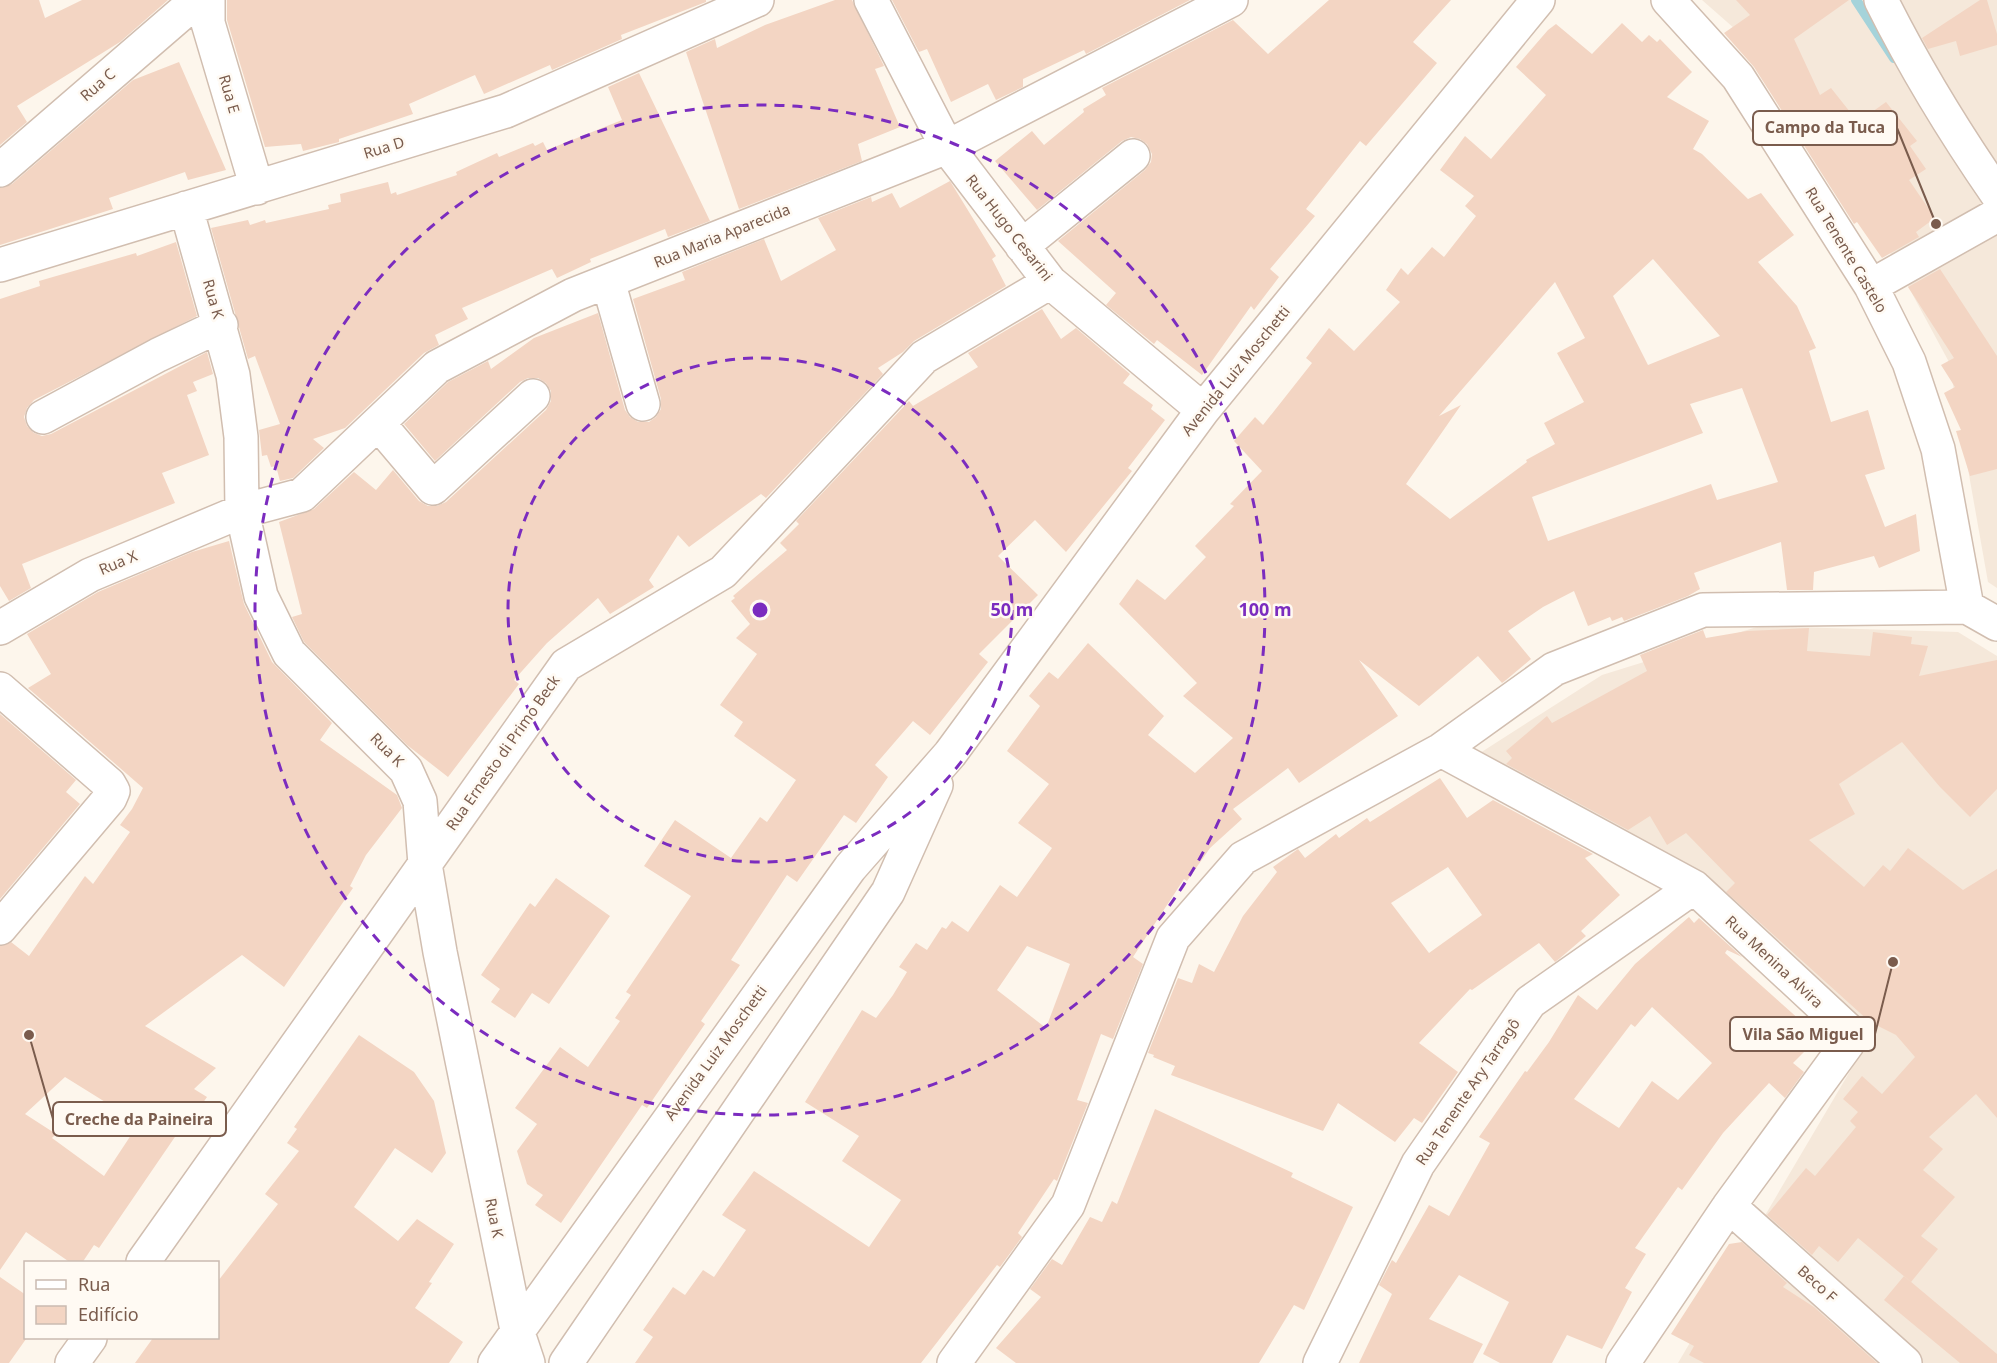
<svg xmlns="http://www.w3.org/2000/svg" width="1997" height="1363" viewBox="0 0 1997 1363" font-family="'Noto Sans',sans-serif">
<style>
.residential{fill:#f5e8da}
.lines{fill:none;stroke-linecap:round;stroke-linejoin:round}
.stream{stroke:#a5d3da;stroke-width:10}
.building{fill:#f3d5c3;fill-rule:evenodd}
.minor-casing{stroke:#d1beb0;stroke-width:36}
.minor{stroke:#fff;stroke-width:33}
.ring{fill:none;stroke:#7b2cbf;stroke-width:3;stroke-dasharray:10 8}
.labels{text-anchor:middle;stroke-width:5;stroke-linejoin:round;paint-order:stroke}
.street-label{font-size:15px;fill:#7a5c4d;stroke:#fffaf3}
.centre{fill:#7b2cbf;stroke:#fffaf3;stroke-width:3}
.ring-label{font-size:18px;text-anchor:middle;font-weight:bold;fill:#7b2cbf;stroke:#fffaf3;stroke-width:5;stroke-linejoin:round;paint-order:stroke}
.leader{fill:none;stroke:#7a5c4d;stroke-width:2}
.callout-dot{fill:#7a5c4d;stroke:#fffaf3;stroke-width:2}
.callout{fill:#fffaf3;stroke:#7a5c4d;stroke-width:2}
.callout-label{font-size:16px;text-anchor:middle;font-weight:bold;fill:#7a5c4d}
</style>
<rect width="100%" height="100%" fill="#fdf6ec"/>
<path class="residential" d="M1702 0H1997V588L1988 582 1949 362 1800 86Z
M1760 626 1958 632 1997 656V1363H1678L1869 1039 1710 884 1480 753 1602 675Z"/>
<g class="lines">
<path class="stream" d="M1856 0 1894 58"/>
</g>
<path class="building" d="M0 0H39L45 18 82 0H168L120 42 17 106 27 122 0 145Z
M227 0H706V2L621 35 622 39 552 70 550 65 484 94 475 75 409 104 413 114 339 139V142L303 151 301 144 265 147 227 20Z
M835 0H852L884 66 875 69 900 127 858 144 862 161 739 209 686 52 715 39 717 48 765 25Z
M892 0H1190L1086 54 1084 50 1023 79V87L996 100 988 84 951 102 927 49 919 52Z
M1329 0H1451L1413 42 1437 63 1366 146 1360 141 1306 209 1315 216 1270 269 1279 277 1254 310 1251 306 1202 375 1157 340 1154 344 1106 305 1116 293 1058 241 1145 170 1151 162 1152 154 1147 144 1140 139 1131 137 1122 141 1037 210 995 161 1032 131 1044 145 1084 112 1083 109 1106 95 1102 88 1233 20 1268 54Z
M1736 0H1849L1794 39 1820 95 1831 88 1858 122 1886 102 1917 141 1910 146 1926 169 1909 180 1935 218 1916 232 1919 237 1882 258 1857 222 1854 224 1754 67 1724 33 1750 15Z
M1980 0H1987L1997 34V45L1960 56 1956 41 1928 49 1922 38Z
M1622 23 1642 42 1649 35 1657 42 1660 39 1692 72 1667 97 1709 121 1693 149 1702 154 1748 199 1761 193 1794 235 1758 262 1797 306 1816 348 1809 351 1831 422 1868 410 1885 469 1865 475 1885 527 1916 514 1920 551 1879 568 1874 556 1814 572 1813 590H1787L1781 542 1694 573 1700 589 1688 596 1624 621 1622 617 1612 621 1610 617 1588 626 1574 591 1543 607 1508 631 1531 659 1506 680 1502 683 1478 656 1419 706 1359 660 1398 716 1299 783 1288 768 1233 809 1242 819 1210 848 1187 881 1184 879 1133 957 1143 964 1113 1039 1101 1034 1077 1100 1088 1103 1057 1181 1054 1179 1018 1233 1022 1237 1000 1267 997 1265 921 1363H635L653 1337 643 1330 673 1287 685 1295 703 1270 714 1277 746 1230 722 1215 754 1171 869 1247 901 1200 842 1161 859 1136 805 1102 862 1010 876 1018 893 995 907 972 899 967 916 943 927 950 942 927 946 929 952 921 968 932 1000 885 1017 897 1052 848 1018 823 1049 784 1007 751 1040 706 1029 696 1049 672 1058 679 1088 643 1164 716 1148 735 1195 773 1233 738 1183 696 1197 683 1119 604 1137 579 1165 600 1206 557 1195 546 1234 506 1230 504 1262 471 1234 441 1255 417 1263 425 1312 363 1306 358 1329 328 1354 351 1400 302 1386 290 1401 268 1408 275 1432 247 1444 257 1476 216 1465 206 1474 196 1440 170 1465 136 1491 159 1546 95 1516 67 1548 30 1556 24 1592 54ZM1653 259 1720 336 1648 365 1613 296ZM1555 282 1585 338 1557 353 1584 402 1544 423 1555 444 1526 460 1527 462 1450 519 1406 484 1461 405 1439 416ZM1742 388 1778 482 1717 500 1711 484 1548 541 1532 497 1703 433 1690 404ZM1027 946 1070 964 1046 1028 997 990Z
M179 62 226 170 188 180 185 172 109 198 113 209 0 245V188L12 184 133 80Z
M639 73 710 221 668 237 665 229 590 259 591 262 557 278 552 269 462 308 468 319 435 335 439 345 424 353 345 428 313 439 324 448 293 478 280 481 276 466 271 467 267 455 262 456 259 430 280 424 255 356 248 359 211 228 248 220 250 225 265 220 266 223 329 209 328 205 341 202 340 194 388 182 391 194 396 192 397 195 457 175 456 172 497 153 499 157 533 143 535 146 543 142 547 150 622 120 608 87Z
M950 181 996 256 992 259 1006 286 914 341 903 352 878 368 883 374 766 498 761 494 689 547 678 535 649 580 654 587 610 614 598 598 547 643 514 680 519 684 448 777 407 745 304 642 292 617 302 614 279 522 314 509 354 472 376 490 393 470 419 501 428 506H437L446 502 546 410 551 401V391L546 383 538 378H528L520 382 435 461 404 424 448 382 488 361 491 369 534 338 598 313 625 410 630 417 638 422H649L656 417 661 409V399L633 299 685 280 682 272 764 239 781 281 836 250 818 218 871 197 872 202 892 193 900 208Z
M176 242 197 316 34 400 27 408 24 417 27 426 34 433 42 436 51 434 207 352 213 374 193 382 197 391 187 395 209 455 162 473 175 503 22 564 31 588 9 601 0 586V299L40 286 39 281 136 253 137 256Z
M1940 269 1997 356V469L1970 476 1956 431 1961 430 1944 393 1955 387 1941 365 1954 358 1908 287Z
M1042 309 1061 339 1076 328 1130 374 1123 383 1153 405 1151 409 1165 420 1128 468 1132 471 1066 552 1035 520 998 556 1038 595 979 654 988 662 930 735 913 721 875 765 888 777 856 823 844 815 797 882 787 875 731 960 740 965 701 1021 705 1024 647 1108 642 1105 561 1223 535 1205 543 1195 527 1184 517 1151 537 1124 515 1108 560 1047 588 1067 620 1021 615 1018 631 995 626 992 691 896 644 866 675 820 731 858 760 817 767 822 796 780 734 736 743 722 720 705 757 654 736 638 750 624 731 601 735 598 733 596 787 550 780 543 799 524 796 521 909 401 913 406 978 367 968 353Z
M229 541 244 604 272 662 332 723 320 740 397 795 402 808 366 855 350 886 353 888 284 987 242 955 145 1026 216 1068 194 1089 207 1097 182 1133 179 1131 99 1248 94 1245 82 1263H71L26 1232 0 1270V946L11 942 29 956 85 876 93 884 130 832 120 825 132 809 143 788 28 688 51 674 27 634 98 592 192 552ZM65 1077 139 1123 104 1176 52 1138 56 1134 25 1114Z
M1809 628 1807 651 1870 656 1873 632 1912 637 1911 644 1928 646 1919 676 1997 660V789L1970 817 1940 787 1902 742 1839 784 1855 814 1809 840 1864 887 1883 865 1890 871 1908 848 1963 890 1997 869V1118L1976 1094 1929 1137 1943 1149 1923 1170 1955 1197 1921 1236 1938 1249 1911 1282 1858 1238 1838 1262 1819 1246 1812 1255 1767 1215 1806 1168 1815 1176 1856 1127 1850 1121 1858 1112 1843 1099 1862 1076 1882 1094 1915 1057 1896 1035 1870 1022 1726 892 1735 883 1686 833 1667 845 1650 816 1628 830 1506 764 1512 758 1506 751 1547 716 1552 723 1647 671 1640 655 1703 630 1706 638 1747 631Z
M0 714 76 780 66 792 80 804 0 899Z
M1440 778 1467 818 1493 800 1593 854 1585 858 1620 895 1581 931 1586 936 1559 959 1555 962 1539 943 1472 990 1470 989 1419 1043 1458 1072 1422 1123 1414 1118 1395 1142 1338 1103 1323 1131 1171 1075 1175 1066 1153 1057 1154 1055 1148 1053 1178 978 1192 983 1199 964 1214 972 1243 916 1277 872 1273 867 1298 849 1305 858 1336 834 1339 838 1367 818 1370 822ZM1448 867 1482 915 1429 953 1391 903Z
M556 878 610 916 549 1004 532 993 515 1018 491 1002 500 989 481 975 530 903 535 907Z
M1689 917 1694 923 1699 918 1742 957 1727 950 1725 953 1801 1021 1798 1024 1814 1042 1793 1063 1804 1072 1785 1098 1769 1083 1723 1133 1682 1190 1678 1187 1635 1248 1646 1254 1625 1288 1632 1292 1602 1349 1567 1335 1552 1363H1500L1483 1354 1509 1302 1459 1275 1429 1319 1483 1344 1473 1363H1359L1392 1294 1379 1285 1392 1260 1396 1263 1429 1205 1449 1216 1490 1143 1479 1137 1525 1071 1527 1072 1549 1042 1578 995 1597 1010 1635 964ZM1652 1007 1712 1063 1678 1100 1652 1081 1619 1128 1574 1099 1631 1024 1635 1027Z
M359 1035 414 1072 434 1101 446 1153 432 1173 395 1148 354 1207 398 1241 417 1219 454 1244 429 1282 432 1283 415 1308 463 1342 449 1363H135L153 1338H218V1281L278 1204 265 1194 299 1151 287 1143 297 1129 294 1127Z
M1155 1109 1293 1173 1291 1177 1353 1207 1304 1310 1294 1305 1259 1363H1016L996 1348 1041 1297 1030 1289 1052 1259 1062 1265 1090 1217 1102 1222 1112 1201 1117 1204Z
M1742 1242 1787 1283 1783 1287 1814 1307 1877 1363H1704L1689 1355 1694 1346 1671 1334 1729 1244Z
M1904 1276 1997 1354V1363H1960L1884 1300Z
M0 1277 26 1295V1339L9 1363H0Z"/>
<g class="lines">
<defs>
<path id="minor" d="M208 0V23L257 188
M871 0 947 147 1050 282 1203 410
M1668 0 1738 77 1871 286 1909 362 1938 449 1967 607
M1881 0C1916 70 1952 129 1997 194
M0 170 197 0
M186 208 233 375 241 437 242 511 261 596 289 653 406 770 420 801 425 864 440 952 517 1330 528 1363
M1022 246 1133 156
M0 265 506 111 757 0
M608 281 643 404
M1871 286 1997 215
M43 417 158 355 221 325
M378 423 433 488 533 396
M0 628 90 575 242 511 302 495 437 367 573 295 947 147 1231 0
M0 689 109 784 113 791 110 798 0 928
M1441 750 1694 887 1849 1031 1848 1043 1729 1206 1623 1363
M1729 1206 1905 1363
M143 1262 566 665 723 572 924 357 1050 282
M72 1363 90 1338
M495 1363 850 868 950 754 1203 410 1538 0
M566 1363 888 892 936 785
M954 1363 1068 1205 1173 938 1243 858 1441 750 1554 669 1703 610 1967 607 1997 624
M1320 1363 1418 1164 1530 1002 1694 887"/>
</defs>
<use href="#minor" class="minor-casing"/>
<use href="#minor" class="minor"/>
</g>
<g class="ring">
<circle cx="760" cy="610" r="252"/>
<circle cx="760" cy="610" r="505"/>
</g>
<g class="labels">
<g class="street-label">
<text transform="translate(98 85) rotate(-41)" y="5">Rua C</text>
<text transform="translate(229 94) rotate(74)" y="5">Rua E</text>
<text transform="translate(384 148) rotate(-17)" y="5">Rua D</text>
<text transform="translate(1009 228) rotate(52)" y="5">Rua Hugo Cesarini</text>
<text transform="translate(722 236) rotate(-22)" y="5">Rua Maria Aparecida</text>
<text transform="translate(1846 250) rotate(59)" y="5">Rua Tenente Castelo</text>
<text transform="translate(213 299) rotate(74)" y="5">Rua K</text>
<text transform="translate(1236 371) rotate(-51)" y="5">Avenida Luiz Moschetti</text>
<text transform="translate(118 563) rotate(-23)" y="5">Rua X</text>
<text transform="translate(387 750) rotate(45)" y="5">Rua K</text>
<text transform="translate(503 753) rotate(-55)" y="5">Rua Ernesto di Primo Beck</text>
<text transform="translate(1774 962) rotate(43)" y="5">Rua Menina Alvira</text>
<text transform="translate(716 1053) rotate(-54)" y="5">Avenida Luiz Moschetti</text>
<text transform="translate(1468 1092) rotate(-56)" y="5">Rua Tenente Ary Tarragô</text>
<text transform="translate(494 1218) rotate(79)" y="5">Rua K</text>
<text transform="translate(1817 1284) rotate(42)" y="5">Beco F</text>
</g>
</g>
<circle cx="760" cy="610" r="9" class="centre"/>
<g class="ring-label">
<text x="1012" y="616">50 m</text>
<text x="1265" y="616">100 m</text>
</g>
<path class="leader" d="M1936 224L1897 128M1893 962L1875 1034M29 1035L53 1119"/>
<g class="callout-dot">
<circle cx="1936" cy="224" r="6"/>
<circle cx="1893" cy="962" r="6"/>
<circle cx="29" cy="1035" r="6"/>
</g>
<g class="callout">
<rect x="1753" y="111" width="144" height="34" rx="6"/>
<rect x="1730" y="1017" width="145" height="34" rx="6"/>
<rect x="53" y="1102" width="173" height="34" rx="6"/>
</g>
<g class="callout-label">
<text x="1825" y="133">Campo da Tuca</text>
<text x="1803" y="1040">Vila São Miguel</text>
<text x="139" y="1125">Creche da Paineira</text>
</g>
<rect x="24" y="1261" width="195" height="78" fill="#fffaf3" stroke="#cabbb1" stroke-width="1.5"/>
<rect x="36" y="1280" width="30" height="9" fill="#ffffff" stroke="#cabbb1" stroke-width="1.5"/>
<text x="78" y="1291" font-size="18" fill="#7a5c4d">Rua</text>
<rect x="36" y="1306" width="30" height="18" fill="#f3d5c3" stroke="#cabbb1" stroke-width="1.5"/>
<text x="78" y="1321" font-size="18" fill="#7a5c4d">Edifício</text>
</svg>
